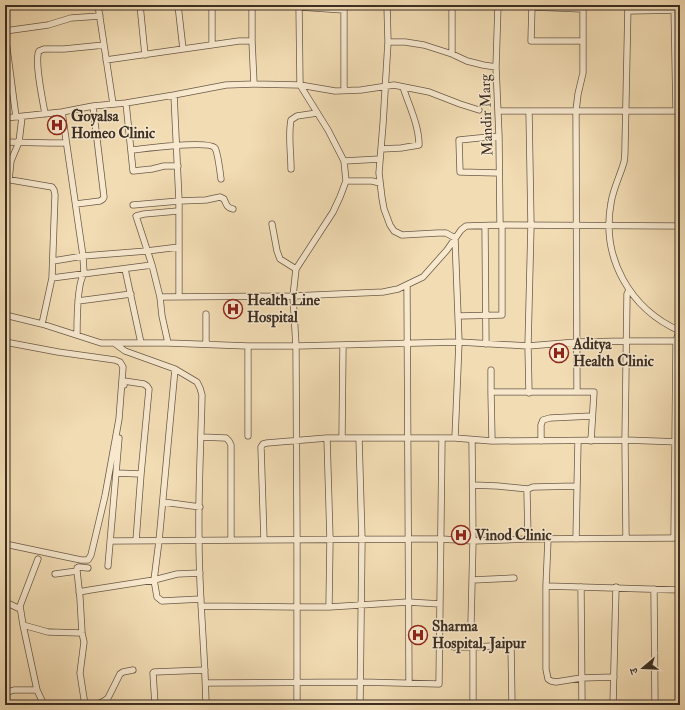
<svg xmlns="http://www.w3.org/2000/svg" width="685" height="710" viewBox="0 0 685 710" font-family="'IM FELL Double Pica','Noto Serif Devanagari',serif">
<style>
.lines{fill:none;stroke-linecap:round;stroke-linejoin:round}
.minor-casing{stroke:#6a5a48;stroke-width:7}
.minor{stroke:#f7e8ce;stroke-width:5.5}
.labels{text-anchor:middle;stroke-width:3;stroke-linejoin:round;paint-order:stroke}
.street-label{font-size:15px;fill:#3c2f24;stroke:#f7e8ce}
.poi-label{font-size:15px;font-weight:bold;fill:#3c2f24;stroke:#f7e8ce;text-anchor:start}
</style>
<rect width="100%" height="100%" fill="#f2dcb3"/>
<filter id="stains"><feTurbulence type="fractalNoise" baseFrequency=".005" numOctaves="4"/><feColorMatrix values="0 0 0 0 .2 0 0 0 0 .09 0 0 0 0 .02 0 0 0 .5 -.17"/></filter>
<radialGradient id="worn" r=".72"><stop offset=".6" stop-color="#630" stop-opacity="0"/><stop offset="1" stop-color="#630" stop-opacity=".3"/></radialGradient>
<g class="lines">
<defs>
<path id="minor" d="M98 5 113 104
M140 5 145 55
M178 5 183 49
M252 5V41L254 84
M387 5 388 42 383 124 379 173 382 198 384 209 390 225 394 231 402 235 438 233H446L455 238 459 342 455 438
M498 5 496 67 499 136 500 225
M532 5 531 41H583
M628 5 625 147C625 152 625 157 624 162 620 176 613 189 611 203 601 258 630 309 680 331
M674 5 676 111
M299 7 344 10
M532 7 583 9
M628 11 680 10
M5 31 48 25 71 18 100 16
M5 33 16 117
M388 42H405L424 45 452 54 467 61 483 65 496 67
M212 45V5
M452 54V5
M106 60 239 41H252
M344 90V5
M174 95 179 201V297
M126 103 133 171 152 169 164 166H178
M498 111H680
M62 112 83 256 84 274C77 283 77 323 77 335
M45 114C43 101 34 61 39 51L44 49H64L104 45
M5 118 62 112 93 106 126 103 174 95 226 85 254 84 300 85 335 91 361 90 394 85 429 92 460 104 479 110
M499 136 459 140 460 172 499 173
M5 142 50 143H66
M381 149 401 148 419 145C419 125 409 106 403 87
M131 150C143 149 209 140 215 148 218 153 220 172 221 179
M344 161 380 159
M291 169C291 152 288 136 291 120L297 116 317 113
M5 179 52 187 54 190 55 195 52 278 42 324
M9 180 11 161 19 142 22 117
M346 181H372L380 183
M76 204 100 201 103 199 104 197 93 106
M133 205 179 201 206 200 220 197 224 199C226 204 227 208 233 209
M272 224 277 251 280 259 296 269
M485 226 486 344
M53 261 83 256 147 251 179 247
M125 269 141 343
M52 278 152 265
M407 285 409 683
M160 297 293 296 383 292 398 289 423 277 447 250 461 230 466 226 500 225 680 226
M78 301 131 294
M206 314V344
M5 315 42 324 101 343H168L248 346H296L459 342 528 346 577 342 626 341H680
M458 316 502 315V225
M5 342 58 352 115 360 120 362 123 367 119 419 105 496 91 555 88 560H81L5 544
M114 343 125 351 175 369 197 382 200 388 202 395C201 444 198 492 199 541 199 596 205 650 206 705
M168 343 162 316 160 297 152 265 136 216 144 214 178 211
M175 369 159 541 154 580 157 597 162 601 201 599
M491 370V392
M124 385V381L144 384 147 386 149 389 141 474 136 541
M577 392 576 111 578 94 583 73V5
M529 393 528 346 531 225 529 111
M248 436V346
M201 437 226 438 229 441 231 445V540
M327 438 330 539 329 607
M342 438 343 345
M359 438 362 540 360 705
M492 441 491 392H594L591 441
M541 441V425L543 420 550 418 592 416
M116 473 141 474
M473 485 498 486 528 489
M163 502 200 507
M626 538 625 440 627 294 629 290
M674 538 676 341 679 331
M528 539 527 491 528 489 533 487 577 486
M548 539 546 586V669L548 679 551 681 556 682 581 678 614 677
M576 539 578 441
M264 540 261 447 263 444 267 443 327 438H455L492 441 625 440 680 442
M110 541 409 539H441L473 541 528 539 680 538
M38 559 20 606 23 625 37 690 44 705
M108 566 119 438
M55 574 77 571
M472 580 514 578
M546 586 680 590
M581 587 582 705
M654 589 655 705
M79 592 90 590 154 580 177 574 200 573
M5 602 18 608 20 606
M201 606 297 607H329L408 602 440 604
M471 624 473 541 472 440
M23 625 48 632 82 633
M454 647H473
M206 683 360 682 439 684 442 439
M5 693 14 690H37
M85 704C94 704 101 705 108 698L120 674 123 672 133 670
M85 705 80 673 84 642 82 633 80 598 77 571V568L79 567 88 568
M155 705 153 673 154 672 205 670
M297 705V540L296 346 293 296 296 269 333 212 340 197 346 181 344 161 328 130 300 85 299 5
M473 705V647L511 645 512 705
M613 705 616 587"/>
</defs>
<use href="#minor" class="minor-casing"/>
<use href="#minor" class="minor"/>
</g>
<defs>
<symbol id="hospital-ring" viewBox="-11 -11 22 22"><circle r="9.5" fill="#f7e8ce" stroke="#8f2418" stroke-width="1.5"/><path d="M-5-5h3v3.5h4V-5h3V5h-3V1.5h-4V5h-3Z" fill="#8f2418"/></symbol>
</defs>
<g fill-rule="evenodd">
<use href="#hospital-ring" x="46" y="114" width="22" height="22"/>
<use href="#hospital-ring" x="222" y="298" width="22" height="22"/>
<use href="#hospital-ring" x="548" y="342" width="22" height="22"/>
<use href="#hospital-ring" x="450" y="524" width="22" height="22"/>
<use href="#hospital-ring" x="407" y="624" width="22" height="22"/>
</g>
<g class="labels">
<g class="street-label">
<text transform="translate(486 115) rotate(-92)" y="5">Mandir Marg</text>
</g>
<g class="poi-label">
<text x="71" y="121">Goyalsa<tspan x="71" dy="17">Homeo Clinic</tspan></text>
<text x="247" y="305">Health Line<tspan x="247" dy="17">Hospital</tspan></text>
<text x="573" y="349">Aditya<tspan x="573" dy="17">Health Clinic</tspan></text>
<text x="475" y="540">Vinod Clinic</text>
<text x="432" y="631">Sharma<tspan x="432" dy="17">Hospital, Jaipur</tspan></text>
</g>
</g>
<rect width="685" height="710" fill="none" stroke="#f2dcb3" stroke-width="20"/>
<rect x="6" y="6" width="673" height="698" fill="none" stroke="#3c2f24" stroke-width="2"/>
<rect x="10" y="10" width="665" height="690" fill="none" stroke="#3c2f24"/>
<g transform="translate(643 668) rotate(251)" stroke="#f7e8ce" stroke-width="3" paint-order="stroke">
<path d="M0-3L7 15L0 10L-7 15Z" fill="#3c2f24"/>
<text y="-6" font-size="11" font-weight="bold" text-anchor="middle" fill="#3c2f24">उ</text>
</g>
<rect width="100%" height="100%" filter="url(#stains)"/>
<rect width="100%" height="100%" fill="url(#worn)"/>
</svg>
